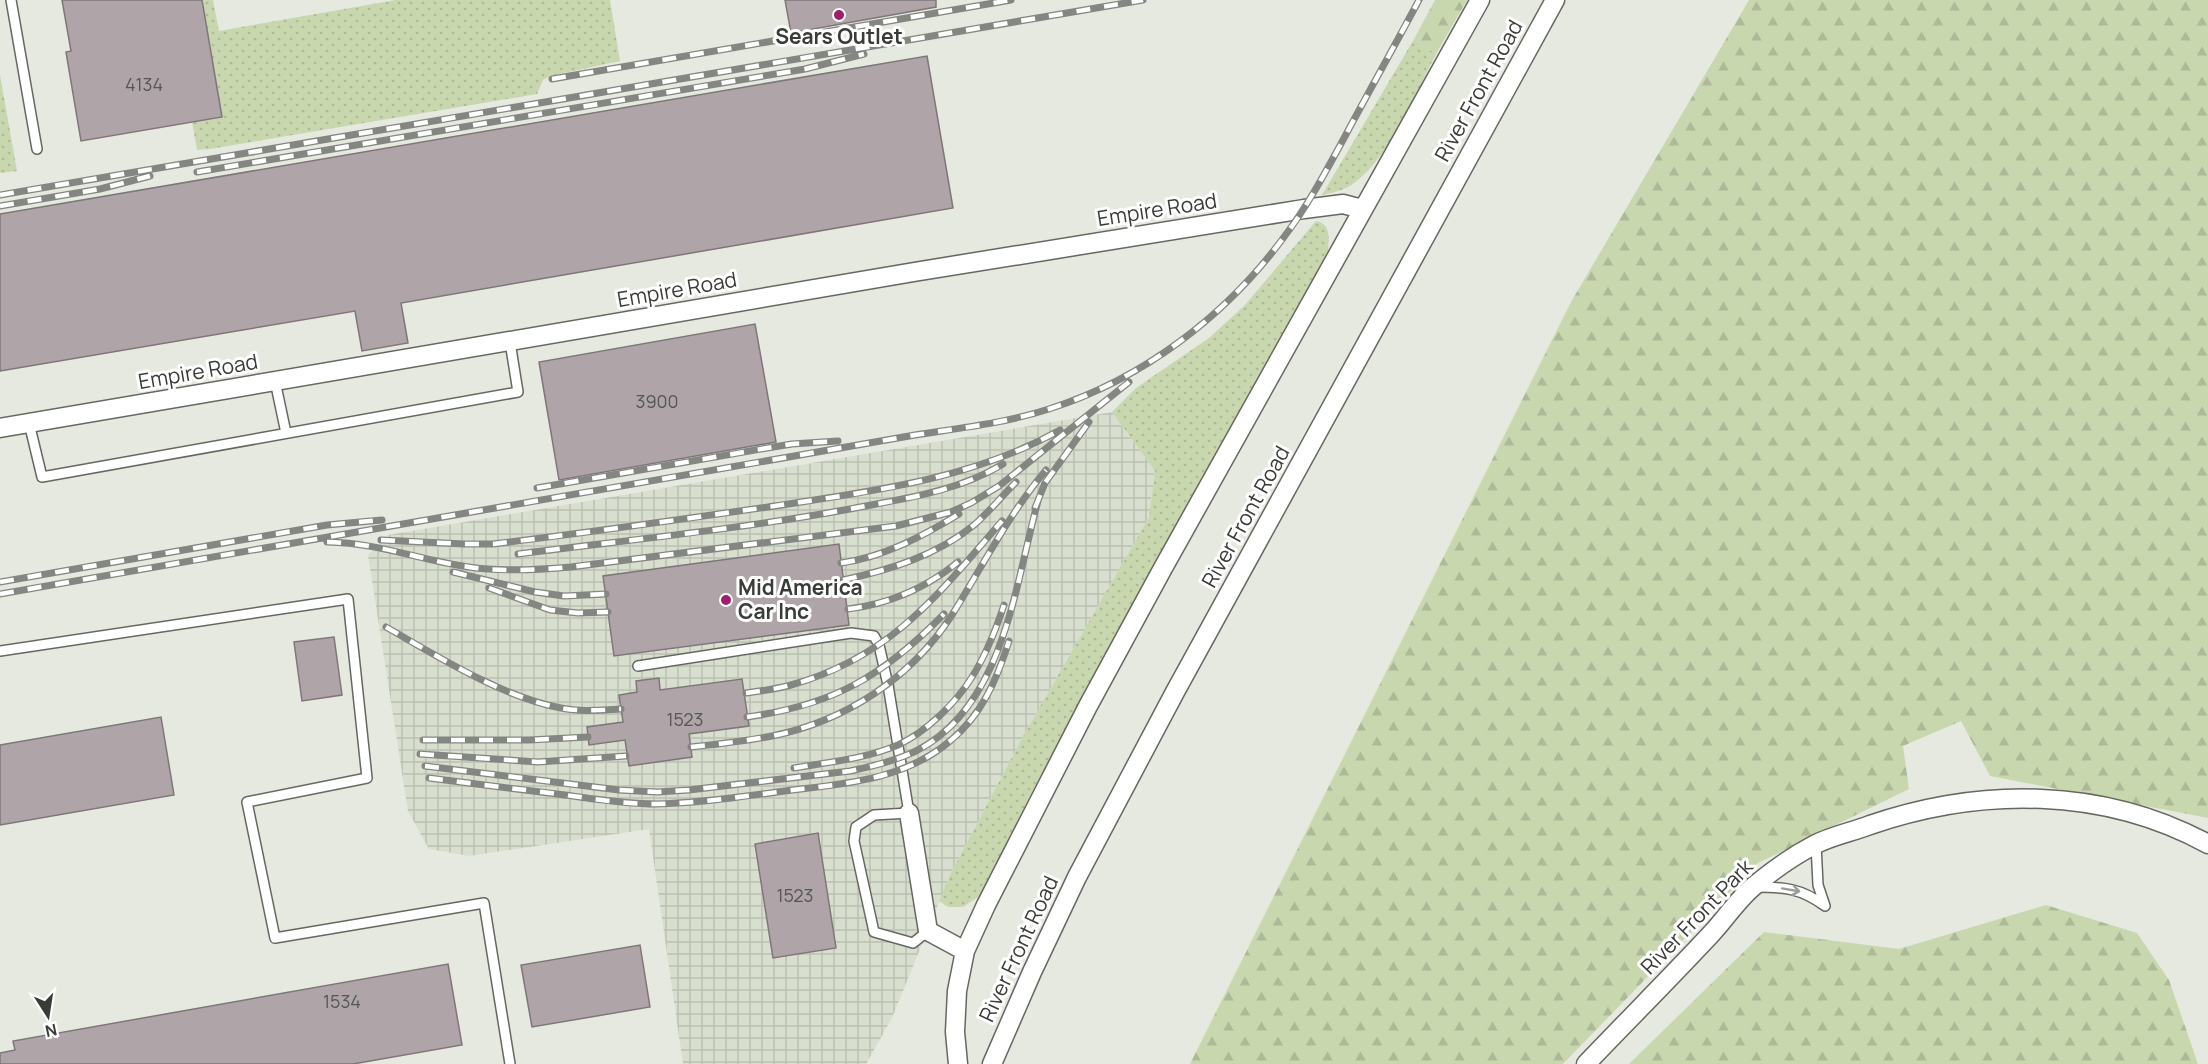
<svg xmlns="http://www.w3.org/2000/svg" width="2208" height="1064" viewBox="0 0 2208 1064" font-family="Manrope,sans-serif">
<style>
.industrial{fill:url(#industrial-grid)}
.green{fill:url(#green-dots)}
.forest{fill:url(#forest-firs)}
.building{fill:#afa5a9;stroke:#7f767a;stroke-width:1.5}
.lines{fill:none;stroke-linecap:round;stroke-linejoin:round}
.lane-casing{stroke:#656861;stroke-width:12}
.street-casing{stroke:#656861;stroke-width:21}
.lane{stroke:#fff;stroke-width:9}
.street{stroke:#fff;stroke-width:18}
.rail-casing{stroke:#848781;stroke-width:7}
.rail{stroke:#fff;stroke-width:4.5;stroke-dasharray:14;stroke-linecap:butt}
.oneway{stroke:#9c9d9b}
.poi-dot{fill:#a01d6e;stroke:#fff;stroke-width:2}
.labels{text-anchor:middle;stroke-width:6;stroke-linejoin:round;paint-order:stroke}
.number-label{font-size:18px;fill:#565654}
.poi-label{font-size:21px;font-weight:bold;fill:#393b37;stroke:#fff}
.street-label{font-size:21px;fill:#393b37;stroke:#fff}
</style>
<defs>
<pattern id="industrial-grid" width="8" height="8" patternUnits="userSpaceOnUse" patternTransform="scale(1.5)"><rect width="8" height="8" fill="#d8dfcf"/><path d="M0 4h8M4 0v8" fill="none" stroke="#bac0b2"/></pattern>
<pattern id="green-dots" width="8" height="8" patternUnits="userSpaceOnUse" patternTransform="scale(1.5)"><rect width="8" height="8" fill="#c9d7af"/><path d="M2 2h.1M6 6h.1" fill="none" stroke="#adb997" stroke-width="1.8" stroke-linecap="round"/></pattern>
<pattern id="forest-firs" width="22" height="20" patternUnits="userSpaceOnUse" patternTransform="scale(1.5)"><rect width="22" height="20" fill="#c9d7af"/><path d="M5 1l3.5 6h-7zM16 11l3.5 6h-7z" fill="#adb997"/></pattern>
</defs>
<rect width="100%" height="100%" fill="#e5e9e0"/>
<path class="industrial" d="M1112 412 1155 471 1149 517 1022 738 950 875 892 1018 866 1064H683L649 829 469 856 429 849 408 811 368 555 388 535Z"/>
<path class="green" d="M202 0H213L219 31 396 0H610L620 61 550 76 543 80 537 94 210 149 197 150 192 122 222 117Z
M1414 39 1436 54C1416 92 1386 166 1348 187 1340 191 1331 193 1322 195Z
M0 75 17 171 0 173Z
M1316 221C1331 224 1329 238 1328 251L1037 782 984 888 978 897 963 907H948L939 901 950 875 1022 738 1149 517 1155 471 1112 412 1136 388 1209 338 1245 305Z"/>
<path class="forest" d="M1435 0H1467L1436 54 1414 39Z
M1749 0H2208V818L1990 776 1961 721 1903 746 1909 789 1758 863 1563 1064H1190L1571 302Z
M2046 905 2137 933 2169 980 2198 1064H1629L1764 932 1899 949Z"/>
<path class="building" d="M62 0H202L222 117 81 141 66 52 71 51Z
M785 0H936V7L791 33Z
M927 56 953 208 401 303 408 343 362 351 355 311 0 371V214Z
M755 324 776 442 559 480 539 362Z
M839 544 849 625 614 656 603 576Z
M334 637 342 695 302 701 294 642Z
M659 678 660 690 742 679 749 726 689 734 692 757 629 766 625 740 589 745 587 727 623 722 619 695 637 692 636 681Z
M161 717 174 795 0 825V745Z
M818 833 836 948 773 958 755 844Z
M640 945 650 1007 532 1027 521 965Z
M448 964 462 1045 353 1064H0V1053L15 1050 13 1041Z"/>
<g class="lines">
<defs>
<path id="lane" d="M11 0 37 149
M275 381 286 433
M29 423 42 477 518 392 510 342
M0 651 348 599 367 778 247 802 275 938 484 903 510 1064
M638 666 851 633 874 636 879 645 888 685 909 813 874 815 856 827 854 841 874 932 913 943 928 931
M1816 844 1818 885 1825 906
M1754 887C1784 887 1801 888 1825 906"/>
<path id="street" d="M0 428 914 272 1304 209 1343 204 1362 209
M909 813 928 931 965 951
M958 1064 955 1032 957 991 965 951 986 905 1088 706 1163 568 1480 0
M992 1064 1032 972 1077 877 1175 692 1555 0
M1586 1064C1628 1020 1671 977 1712 933 1726 918 1738 899 1754 886 1773 870 1793 856 1814 845 1831 836 1852 832 1870 825 1981 787 2103 787 2208 844"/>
</defs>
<use href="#lane" class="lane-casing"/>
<use href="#street" class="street-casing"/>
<use href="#lane" class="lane"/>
<use href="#street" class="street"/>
<defs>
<path id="rail" d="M552 79 1011 0
M197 172 805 69 864 54
M0 195 1143 0
M0 206 100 189 150 176
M537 488 767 448 792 444 838 441
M1035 508 1045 483 1089 422
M381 540 464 544H493C585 533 677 520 768 507 867 492 971 480 1060 430
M327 542C380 543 419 560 469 567 502 572 537 570 571 567L896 526 951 512 971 503 999 486 1129 382
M518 554C629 540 740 529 850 509 902 499 957 492 1003 464
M841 563C884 557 923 536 959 514
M453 572 535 592 564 596 606 594
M843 580C889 570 936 556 974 525 989 512 1002 496 1016 482
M0 582 327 525 382 520
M489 588 550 610 578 613 608 612
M0 594 915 435C960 428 1006 423 1049 409 1143 379 1226 316 1284 237 1307 207 1325 173 1343 140 1368 93 1394 47 1419 0
M848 609C889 604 926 588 958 562
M386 627C437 656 502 697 561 708 581 712 601 710 621 709
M746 693C761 691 776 689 791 685 891 657 937 596 1002 521
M747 717C834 705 883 676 944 614
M423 740H529L588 737
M691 747C718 744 746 741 772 736 846 721 911 678 952 615 982 567 1009 514 1046 470
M420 754 538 762 626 756
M425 766 619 790 657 792 689 790 850 771C873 766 895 761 916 751 1004 707 1015 584 1038 501
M794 768C828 762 865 759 898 745 926 732 956 703 972 677 986 655 996 629 1004 605
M429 778C474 784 519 789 565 795 595 799 625 804 656 804 704 803 752 795 801 789 853 783 908 777 950 741 982 715 997 679 1009 641"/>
</defs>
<use href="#rail" class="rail-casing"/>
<use href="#rail" class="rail"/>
</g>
<defs><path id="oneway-shaft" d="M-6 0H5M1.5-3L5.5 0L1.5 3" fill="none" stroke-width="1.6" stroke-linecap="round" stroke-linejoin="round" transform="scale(1.5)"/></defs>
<use class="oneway" href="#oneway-shaft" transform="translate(1791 890) rotate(10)"/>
<g class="poi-dot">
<circle cx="839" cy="15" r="6"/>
<circle cx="726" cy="600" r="6"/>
</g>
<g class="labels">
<g class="number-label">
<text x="144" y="91">4134</text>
<text x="657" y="408">3900</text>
<text x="685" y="726">1523</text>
<text x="795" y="902">1523</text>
<text x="342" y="1008">1534</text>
</g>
<g class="poi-label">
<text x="839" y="44">Sears Outlet</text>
<text x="738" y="595" text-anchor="start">Mid America<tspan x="738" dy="24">Car Inc</tspan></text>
</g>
<g class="street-label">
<text transform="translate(1479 91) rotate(-61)" y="7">River Front Road</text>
<text transform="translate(1157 210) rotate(-9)" y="7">Empire Road</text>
<text transform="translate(677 290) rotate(-10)" y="7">Empire Road</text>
<text transform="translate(198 372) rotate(-10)" y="7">Empire Road</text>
<text transform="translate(1246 517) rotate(-61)" y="7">River Front Road</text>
<text transform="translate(1697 917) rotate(-46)" y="7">River Front Park</text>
<text transform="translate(1019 949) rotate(-65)" y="7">River Front Road</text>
</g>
</g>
<g transform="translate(48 1016) rotate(168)" stroke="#ffffff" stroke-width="4.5" paint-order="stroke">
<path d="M0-4.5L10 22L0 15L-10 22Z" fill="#393b37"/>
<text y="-9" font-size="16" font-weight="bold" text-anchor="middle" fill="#393b37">N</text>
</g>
</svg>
